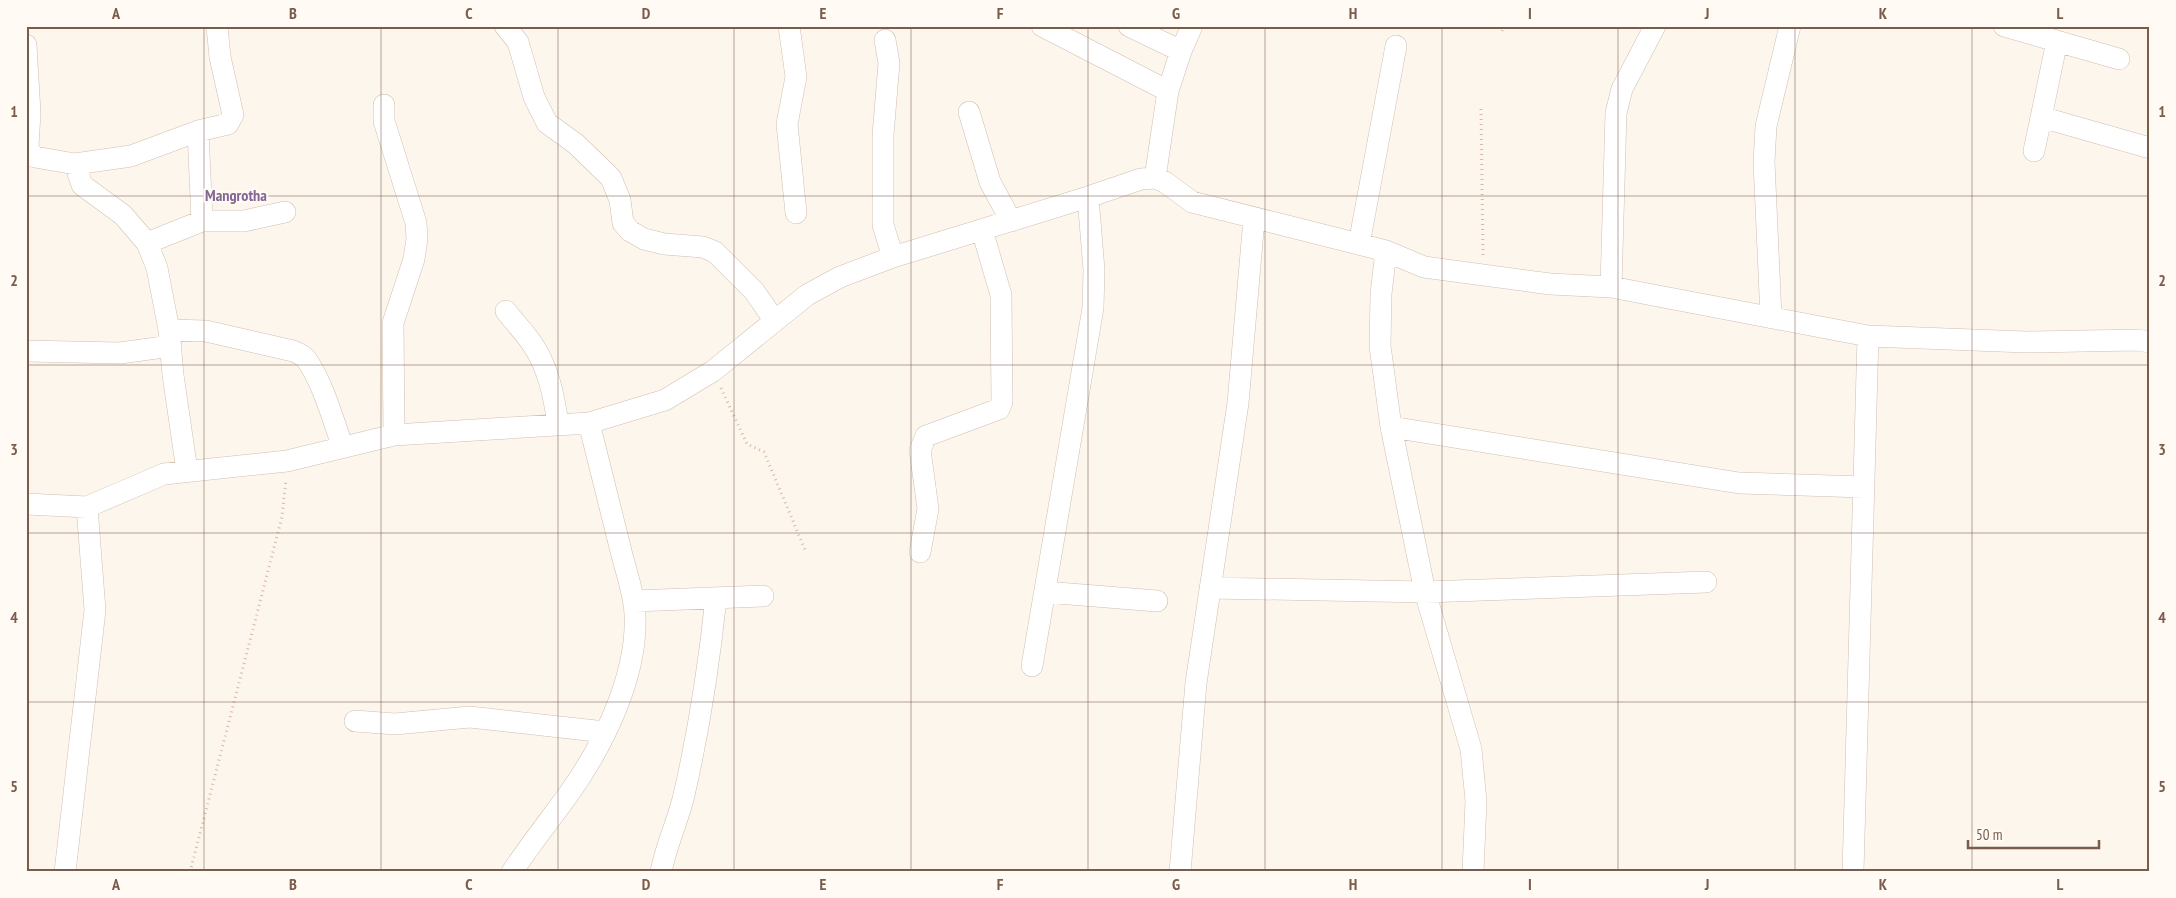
<svg xmlns="http://www.w3.org/2000/svg" width="2176" height="898" viewBox="0 0 2176 898" font-family="'PT Sans Narrow',sans-serif">
<style>
.lines{fill:none;stroke-linecap:round;stroke-linejoin:round}
.minor-casing{stroke:#d1beb0;stroke-width:22}
.path{stroke:#d9b8a5;stroke-width:3;stroke-dasharray:1 4;stroke-linecap:butt}
.minor{stroke:#fff;stroke-width:21}
.grid{fill:none;stroke:#7a5c4d;stroke-width:1;stroke-opacity:0.55}
.labels{text-anchor:middle;stroke-width:4.5;stroke-linejoin:round;paint-order:stroke}
.quarter-label{font-size:16px;font-weight:bold;fill:#846695;stroke:#fffaf3}
.neatline{fill:none;stroke:#7a5c4d;stroke-width:2}
.grid-label{font-size:16px;text-anchor:middle;font-weight:bold;fill:#7a5c4d}
</style>
<rect width="100%" height="100%" fill="#fdf6ec"/>
<g class="lines">
<defs>
<path id="minor" d="M505 26 518 42 534 97 547 123 576 144 611 178 620 200 623 223 630 231 644 239 664 244 703 247 715 252 754 291 775 321
M789 26 796 77 787 124 796 213
M1042 26 1168 91
M1129 26 1181 51
M2004 26 2119 59
M885 40 889 63 883 135V225L893 257
M26 45 30 113 28 146 30 152 35 157 75 164 131 156 198 131 228 124 233 115 220 57 217 26
M384 105V121L416 223 417 239 414 259 393 323 394 435
M969 112 990 182 1011 221
M2041 117 2150 148
M198 131 202 221
M2034 151 2057 41
M75 164 82 185 123 215 147 243 157 268 169 330 173 375 187 471
M1155 178 1168 91 1181 51 1192 26
M147 243 202 221H244L285 212
M1359 244 1396 46
M1386 251 1381 294 1380 346 1391 427 1425 592 1471 749 1476 801 1473 872
M1611 287 1616 113 1622 89 1655 26
M506 311C515 323 526 334 533 345 549 369 554 397 558 424
M1771 317 1764 162 1766 126 1790 26
M169 330 206 331 293 351C298 353 303 355 306 359 323 382 333 421 343 447
M26 351 120 353 171 346
M1391 427 1739 483 1864 487
M26 504 87 507 164 474 287 461 394 435 589 423 665 400 713 371 807 295 840 277 893 257 1088 197 1141 179 1155 178 1165 182 1192 202 1386 251 1424 267 1550 284 1611 287 1868 336 2026 342 2137 340 2150 342
M920 552 928 509 920 450 926 436 999 409 1002 402 1001 295 982 230
M1210 588 1425 592 1706 582
M1045 592 1157 601
M634 601 763 596
M1032 666 1093 308 1094 270 1088 197
M355 721 395 724 470 717 605 732
M65 872 95 610 87 507
M512 872C530 845 549 821 568 795 603 746 638 676 635 614 634 592 625 569 620 547 610 506 599 464 589 423
M661 872C666 845 678 821 684 795 699 730 709 665 716 598
M1180 872 1196 683 1238 403 1254 219
M1853 872 1868 336"/>
</defs>
<use href="#minor" class="minor-casing"/>
<path class="path" d="M1502 31 1504 26
M1481 109 1483 256
M721 388 747 444 764 452 806 552
M190 872 282 517 286 479"/>
<use href="#minor" class="minor"/>
</g>
<path class="grid" d="M204 26V872M381 26V872M558 26V872M734 26V872M911 26V872M1088 26V872M1265 26V872M1442 26V872M1618 26V872M1795 26V872M1972 26V872M26 196H2150M26 365H2150M26 533H2150M26 702H2150"/>
<g class="labels">
<g class="quarter-label">
<text x="236" y="201">Mangrotha</text>
</g>
</g>
<rect width="2176" height="898" fill="none" stroke="#fffaf3" stroke-width="55"/>
<path d="M1968 840v8h131v-8" fill="none" stroke="#7a5c4d" stroke-width="2.5"/>
<text x="1976" y="840" font-size="15" fill="#7a5c4d" stroke="#fffaf3" stroke-width="4" paint-order="stroke">50 m</text>
<rect x="28" y="28" width="2120" height="842" class="neatline"/>
<g class="grid-label">
<text x="116" y="19">A</text>
<text x="293" y="19">B</text>
<text x="469" y="19">C</text>
<text x="646" y="19">D</text>
<text x="823" y="19">E</text>
<text x="1000" y="19">F</text>
<text x="1176" y="19">G</text>
<text x="1353" y="19">H</text>
<text x="1530" y="19">I</text>
<text x="1707" y="19">J</text>
<text x="1883" y="19">K</text>
<text x="2060" y="19">L</text>
<text x="14" y="117">1</text>
<text x="2162" y="117">1</text>
<text x="14" y="286">2</text>
<text x="2162" y="286">2</text>
<text x="14" y="455">3</text>
<text x="2162" y="455">3</text>
<text x="14" y="623">4</text>
<text x="2162" y="623">4</text>
<text x="14" y="792">5</text>
<text x="2162" y="792">5</text>
<text x="116" y="890">A</text>
<text x="293" y="890">B</text>
<text x="469" y="890">C</text>
<text x="646" y="890">D</text>
<text x="823" y="890">E</text>
<text x="1000" y="890">F</text>
<text x="1176" y="890">G</text>
<text x="1353" y="890">H</text>
<text x="1530" y="890">I</text>
<text x="1707" y="890">J</text>
<text x="1883" y="890">K</text>
<text x="2060" y="890">L</text>
</g>
</svg>
